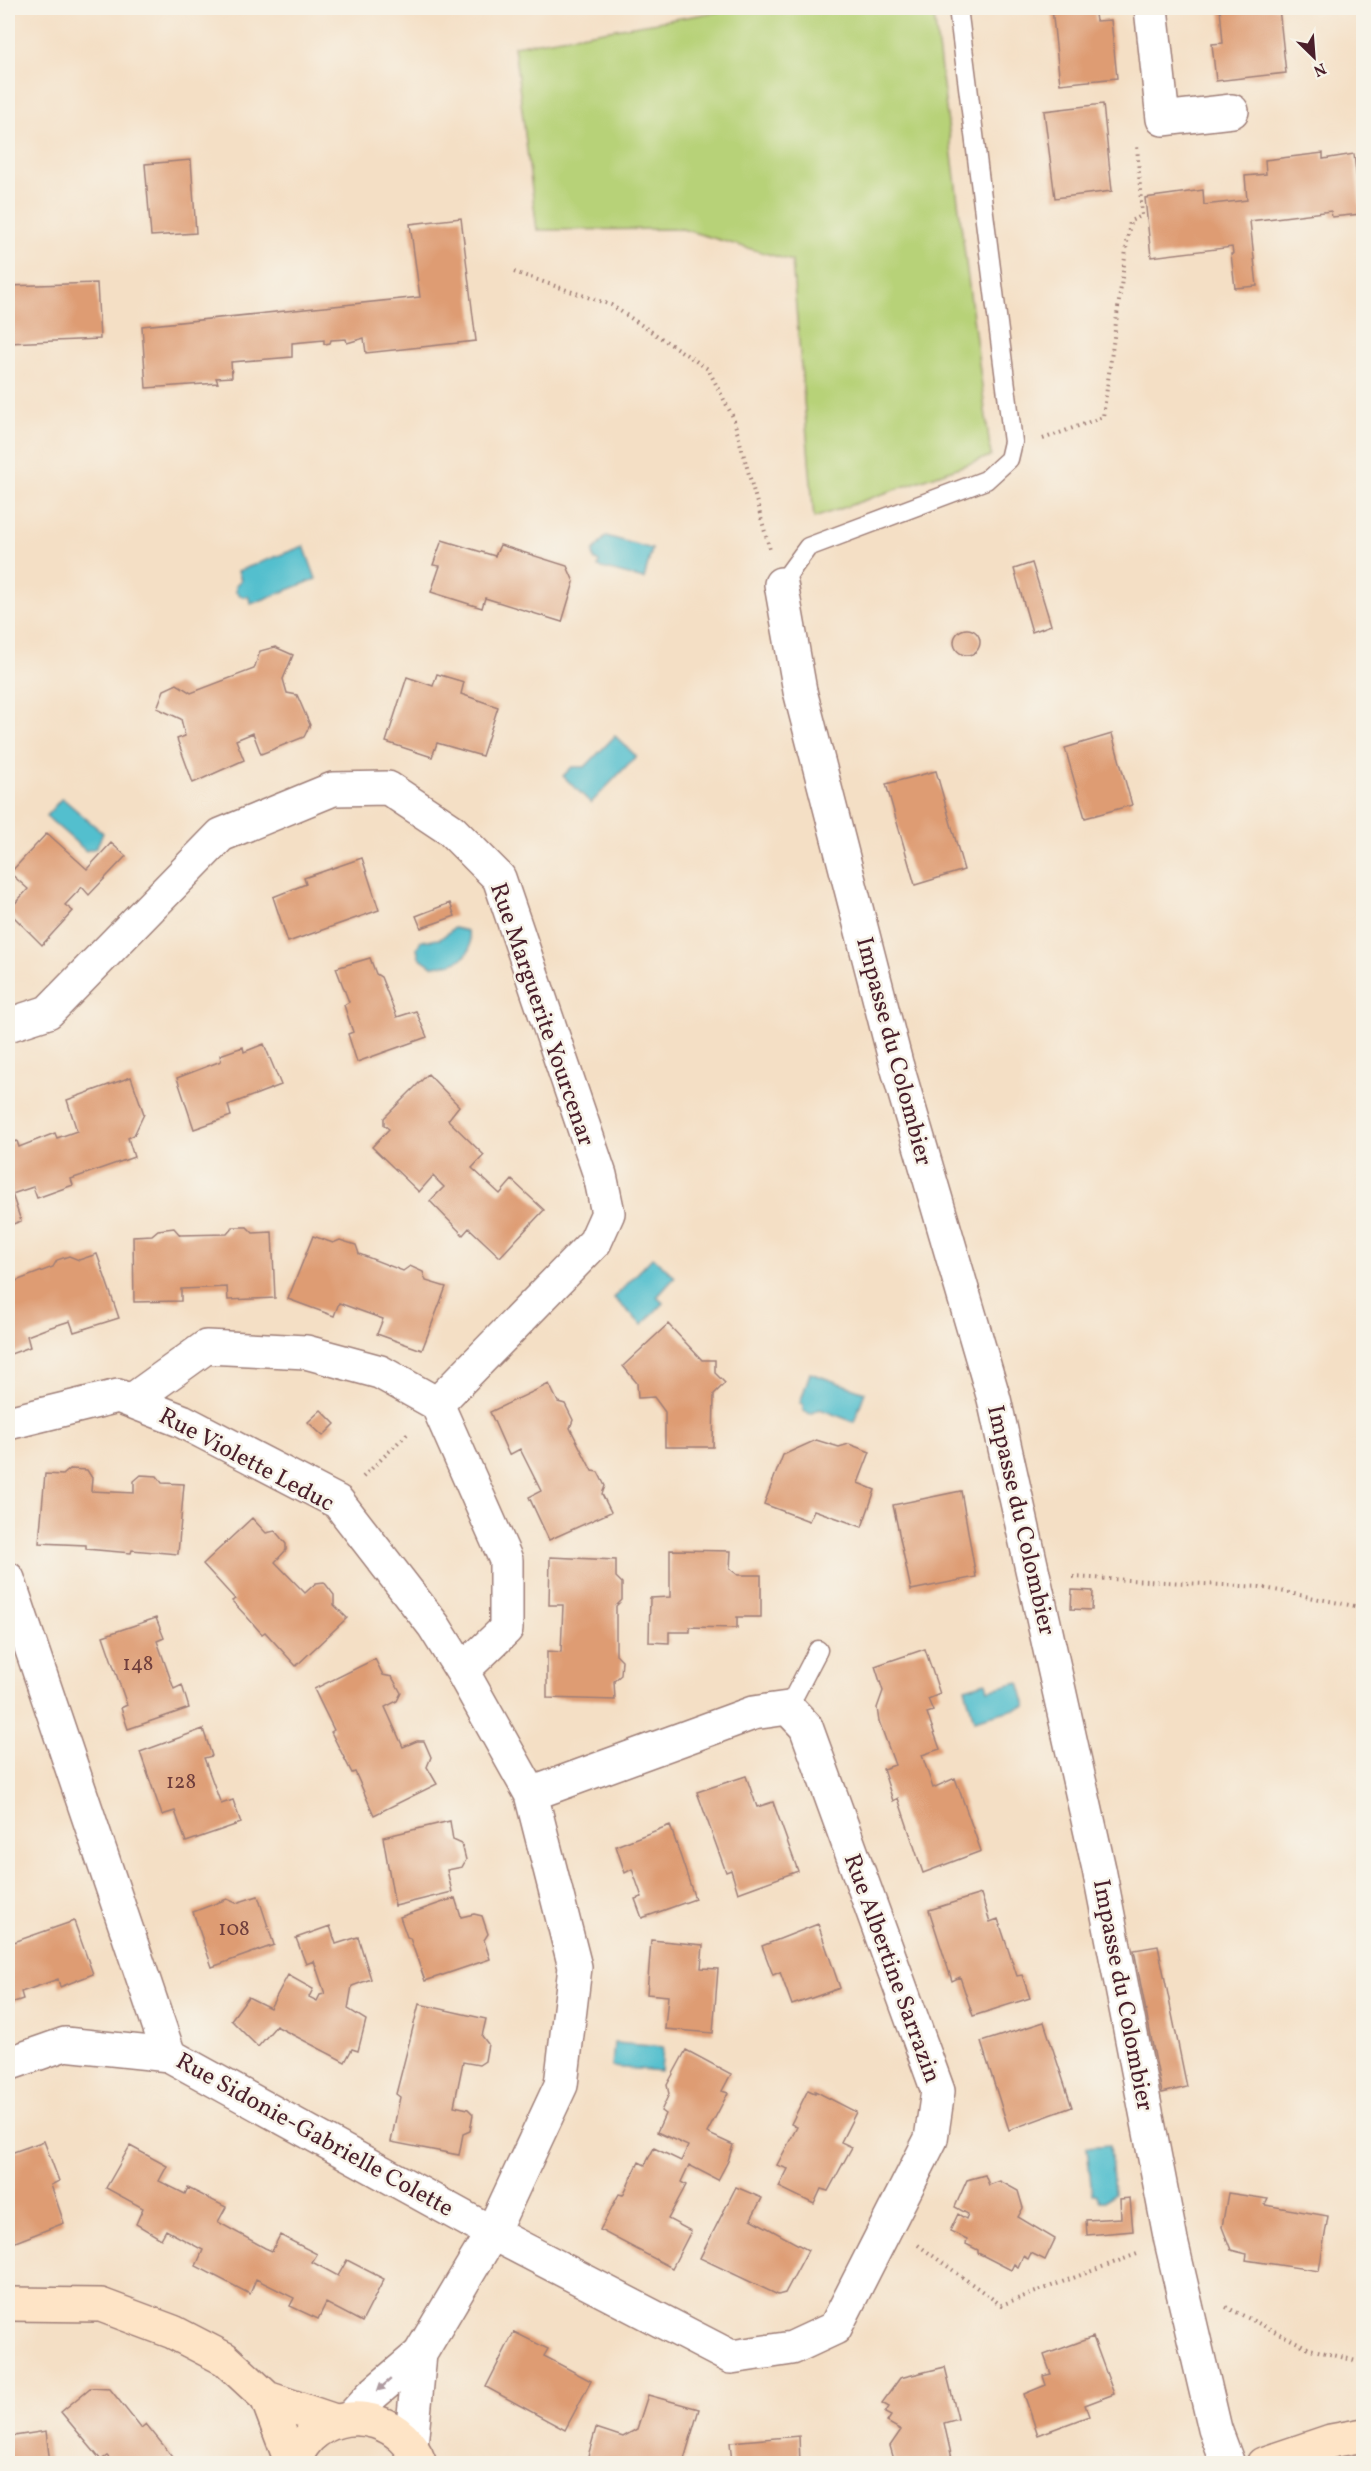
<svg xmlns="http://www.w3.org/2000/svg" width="1371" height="2471" viewBox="0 0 1371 2471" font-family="Vollkorn,serif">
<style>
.green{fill:#b7d278;stroke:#807852;stroke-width:1.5}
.water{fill:#53bfce;stroke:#4e6f7c;stroke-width:1.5}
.building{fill:#de9c73}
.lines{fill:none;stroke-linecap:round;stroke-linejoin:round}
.lane-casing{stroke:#9f7f78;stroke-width:21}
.street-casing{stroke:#9f7f78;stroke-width:36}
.secondary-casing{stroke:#9f7f78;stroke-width:36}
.path{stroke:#9f7f78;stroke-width:4;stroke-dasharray:1.5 4.5;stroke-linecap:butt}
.lane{stroke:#fff;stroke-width:18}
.street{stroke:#fff;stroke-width:33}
.secondary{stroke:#fee4c6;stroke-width:33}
.oneway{fill:#ae9aa0}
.labels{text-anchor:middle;stroke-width:5;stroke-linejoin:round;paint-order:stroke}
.number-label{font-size:21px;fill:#6f3e3d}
.street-label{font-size:24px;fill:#4a1f2b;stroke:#f7f3e8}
</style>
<rect width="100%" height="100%" fill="#f7f3e8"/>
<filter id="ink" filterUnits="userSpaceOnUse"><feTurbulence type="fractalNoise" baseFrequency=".0167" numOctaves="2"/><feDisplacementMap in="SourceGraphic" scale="12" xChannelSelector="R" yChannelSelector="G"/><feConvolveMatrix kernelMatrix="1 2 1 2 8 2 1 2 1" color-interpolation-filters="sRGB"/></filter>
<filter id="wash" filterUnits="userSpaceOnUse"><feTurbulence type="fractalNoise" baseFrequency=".008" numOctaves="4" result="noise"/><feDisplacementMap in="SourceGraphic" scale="24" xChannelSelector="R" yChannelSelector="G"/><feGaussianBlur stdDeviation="1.35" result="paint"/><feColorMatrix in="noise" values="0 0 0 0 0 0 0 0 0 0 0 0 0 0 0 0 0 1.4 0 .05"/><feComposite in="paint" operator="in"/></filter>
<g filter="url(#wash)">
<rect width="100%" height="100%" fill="#f4dfc5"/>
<path class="green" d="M740 8H933L991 456 814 518 792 261 682 229 537 230 514 46Z"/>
<path class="water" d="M606 536 652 549 644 579 598 567 599 562 594 559 593 552Z
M304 546 316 579 251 604 248 596 243 597 236 592V585L241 580 238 571Z
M615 736 636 756 591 803 563 776 572 767H585Z
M62 798 103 833 96 848 86 851 46 816Z
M454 928 467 931C479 958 454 965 432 966L419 957 417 948 421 941 440 939Z
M653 1257 675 1277 657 1297 663 1303 642 1325 614 1298Z
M810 1373 865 1392 854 1422 820 1409 811 1414 803 1411V1404L800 1403Z
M986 1682 988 1690 1019 1682 1026 1706 974 1720 965 1688Z
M614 2043 663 2047 661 2071 612 2067Z
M1110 2145 1114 2193 1105 2201H1100L1096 2194H1092L1087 2147Z"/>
<g id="blocks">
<path class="building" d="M1052 8H1094L1096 21 1111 20 1117 78 1060 84Z
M1220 8H1279L1286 73 1216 81 1212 44 1223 43Z
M1103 104 1112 191 1055 198 1044 111Z
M1323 153V159L1354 154 1361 214 1332 217 1331 211 1250 221 1257 286 1235 288 1231 254H1233L1232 247 1151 257 1145 198 1203 190 1204 205 1247 200 1245 176 1266 174 1265 160Z
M191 160 196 233 151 236 145 164Z
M461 218 476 341 366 353 364 338 347 343 346 339 331 340 330 343 324 344V340L292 343V357L231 362 232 377 216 378 218 383 146 388 142 326 420 297 410 224Z
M97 283 100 339 8 343V286Z
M442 540 495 556 500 545 567 566 574 582 562 622 485 598 482 608 431 592 440 566 433 565Z
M1032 563 1051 625 1032 632 1014 569Z
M954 642a13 13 0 1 1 26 0a13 13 0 1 1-26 0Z
M275 647 293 655 283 679 287 693 297 695 310 725 304 737 261 754 253 733 236 740 244 760 193 783 177 739 185 736 181 719 157 708 164 690 177 684 191 693 254 669 260 651Z
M437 674 464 682 461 694 498 707 482 756 437 743 432 757 386 742 407 677 433 686Z
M1112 734 1132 805 1085 818 1065 748Z
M936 771 964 870 915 885 886 784Z
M47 833 87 869 111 843 126 856 89 895 82 887 65 905 73 911 42 945 8 911 28 889 10 873Z
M362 858 379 910 288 942 273 897 306 884 304 878Z
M450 903 455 916 421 928 416 916Z
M370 958 376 974 381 977 397 1017 416 1011 427 1037 357 1062 348 1034 353 1032 344 1005 349 1002 336 968Z
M264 1044 281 1085 228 1105 231 1116 194 1129 177 1078 221 1061 220 1055 243 1047 244 1052Z
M428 1074 459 1106 448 1120 484 1155 472 1168 500 1194 512 1180 544 1210 500 1257 469 1228 463 1235 430 1201 444 1187 433 1176 419 1192 372 1147 389 1129 384 1125V1118Z
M131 1077 144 1114 134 1135 128 1138 134 1157 71 1179 73 1185 37 1198 33 1187 12 1194 21 1221 8 1226V1144L17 1141 19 1147 55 1133 57 1138 77 1131 67 1100Z
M233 1227H247L253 1233 272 1232 275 1298 228 1300 227 1287 206 1288 181 1289V1301L134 1302 133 1236 152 1235 158 1230 174 1228 180 1235 227 1234Z
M313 1236 333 1243 340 1240 356 1245 359 1254 403 1271 410 1266 423 1272 426 1281 446 1287 422 1350 377 1334 383 1319 339 1303 334 1316 288 1299Z
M97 1254 119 1318 74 1332 70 1321 48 1328 27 1336 30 1347 8 1355V1284L53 1267 57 1260 69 1256 79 1260Z
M668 1324 702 1360H715V1373L725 1383 714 1394 713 1447H665V1412L654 1397 638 1398 637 1383 623 1366Z
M549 1384 558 1402 565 1404 573 1420 570 1428 592 1471 598 1472 605 1486 602 1494 611 1512 549 1540 529 1497 541 1491 520 1449 509 1455 490 1412Z
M321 1410 335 1424 323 1436 308 1422Z
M816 1440 839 1447 849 1444 870 1452 858 1483 875 1490 862 1527 814 1510 809 1521 764 1504 783 1455Z
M70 1469 87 1470 92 1478 91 1491 134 1493V1481L141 1475 157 1476 162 1483 184 1484 178 1554 132 1550 131 1553 86 1549V1545L39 1543 45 1474 63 1475Z
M961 1491 976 1577 911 1590 893 1505Z
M252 1518 266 1533 275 1531 286 1544V1550L275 1562 305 1593 316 1583 324 1582 334 1595V1605L347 1618 296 1666 265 1632 262 1634 248 1618 232 1601 235 1599 203 1564Z
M670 1550 731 1551 730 1569 738 1575H761V1617H737V1628L690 1627V1632H669V1643L649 1642 650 1598 670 1597Z
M550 1557 616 1560V1577L622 1583V1600L616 1606V1654L622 1660 621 1675 614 1681 615 1700 547 1698V1651L561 1652 563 1605H549Z
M1072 1590 1093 1591 1092 1610 1071 1609Z
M156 1618 164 1638 157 1641 174 1689 182 1685 189 1708 128 1729 121 1708 127 1705 103 1636Z
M925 1649 940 1694 928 1699 933 1711 927 1713 940 1749 922 1755 933 1788 955 1778 981 1851 923 1873 898 1798 893 1801 883 1769 895 1765 879 1721 877 1708 883 1691 875 1666Z
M375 1659 383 1675 392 1677 401 1693 397 1701 385 1707 403 1747 417 1741H424L431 1757 427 1767 437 1784 374 1815 355 1772 352 1773 331 1732 334 1730 314 1689Z
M203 1729 212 1756 204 1758 221 1804 233 1800 241 1823 186 1842 175 1811 162 1815 140 1752Z
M746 1776 757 1807 773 1802 798 1871 738 1893 731 1870 726 1872 697 1792Z
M450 1821 453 1840 462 1844 466 1860 462 1867 447 1870 452 1892 395 1906 383 1837Z
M670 1825 695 1899 642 1918 635 1899 642 1897 632 1869 625 1873 616 1846Z
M981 1894 990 1922 998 1919 1017 1976 1022 1975 1030 1998 973 2016 960 1977 952 1981 929 1910Z
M258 1896 274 1945 212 1967 193 1912 227 1899 236 1903Z
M455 1898 461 1917 474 1914 482 1916 488 1934 484 1940 490 1959 425 1981 410 1938 407 1937 400 1917Z
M74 1921 93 1974 60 1987 58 1979 21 1992 23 1999 8 2004V1944Z
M818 1924 840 1988 792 2005 780 1972 773 1975 762 1946Z
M330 1926 336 1944 358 1937 371 1979 352 1986 348 2009 366 2020 358 2051 352 2049 345 2062 276 2026 258 2047 231 2020 248 1997 270 2008 288 1975 313 1989 309 1997 317 2001 320 1995 325 1994 314 1961 306 1964 296 1938Z
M651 1940 703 1945 701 1968 718 1969 713 2033 665 2029 668 1996 647 1994Z
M1158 1946 1187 2087 1162 2093 1134 1950Z
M419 2004 486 2019 482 2036 488 2044 485 2061 479 2065 463 2062 454 2106 468 2109 473 2114 470 2131 463 2134 459 2155 391 2142 400 2097 396 2094Z
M1044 2022 1072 2107 1009 2130 981 2042Z
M686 2050 731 2074 722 2091 728 2093 707 2133 733 2145 728 2161 718 2180 689 2165 681 2182 686 2185 668 2219 691 2231 672 2268 600 2230 619 2194 623 2195 639 2162 645 2165 654 2148 681 2161 688 2146 657 2132 665 2114 661 2111 669 2094 667 2085Z
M808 2090 815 2093V2091L856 2112 841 2142 852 2147 828 2191 821 2189 814 2204 779 2187 788 2169 777 2165 797 2127 791 2124Z
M44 2141 59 2181 51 2185 64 2223 8 2245V2154Z
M130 2146 167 2166 159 2181 185 2194 188 2188 226 2207 218 2222 265 2248 272 2251 280 2235 317 2254 312 2262 338 2276 347 2260 384 2279 362 2322 326 2303 318 2319 290 2306 294 2298 256 2279 250 2294 196 2266 203 2250 166 2230 161 2239 136 2224 143 2208 106 2188Z
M985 2175 989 2185 1000 2181 1018 2191 1023 2208 1018 2217 1055 2239 1045 2260 1031 2253 1028 2259 1023 2256 1018 2267 1014 2264 1011 2270 978 2253V2250L966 2244 967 2239 950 2231 958 2214 966 2219 968 2214 955 2207 967 2180Z
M736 2187 762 2198 751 2219 808 2250 785 2293 778 2295 700 2258Z
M1228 2193 1268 2199 1265 2205 1328 2216 1319 2271 1246 2260 1247 2254 1231 2250 1222 2227Z
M1130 2198 1133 2231 1087 2235 1086 2220 1121 2218 1120 2199Z
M514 2332 548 2349 544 2356 591 2381 565 2430 486 2387Z
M1093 2337 1114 2394 1085 2405 1089 2416 1038 2435 1024 2394 1046 2385 1043 2376 1051 2374 1044 2355Z
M945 2367 958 2419 944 2423 953 2463H895L890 2446 901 2430 887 2422 891 2416 885 2413 889 2407 882 2403 900 2378Z
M90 2388 110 2389 141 2428 146 2424 173 2457 165 2463H114L107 2456 101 2460 61 2412Z
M648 2395 699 2409 683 2463H586L596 2428 623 2437 637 2429Z
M46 2431 50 2463H8V2437Z
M799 2436 800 2463H732L730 2442Z"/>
</g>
</g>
<g filter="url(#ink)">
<use href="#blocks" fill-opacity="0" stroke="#9f7f78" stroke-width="1.5"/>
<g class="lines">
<defs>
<path id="lane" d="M781 584 808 547 986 480 1009 459 1013 442 958 8
M788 1708 818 1650"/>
<path id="street" d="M1151 8 1163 119 1232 111
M781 584 800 691 896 1063 994 1399 1099 1869 1171 2241 1215 2429 1228 2464
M8 1025 48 1012 221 835 333 789 388 788 451 830 499 878 600 1175 608 1213 595 1242 437 1404
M131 1401 206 1347 306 1352 380 1372 437 1404 506 1560V1629L462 1671
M8 1423 118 1396 182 1421 338 1502 434 1626 462 1671 531 1794 575 1967 561 2085 492 2233 731 2357 792 2348 835 2328 931 2139 938 2091 806 1727 788 1708 753 1713 531 1794
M8 1579 169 2055 492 2233 420 2354 372 2395 351 2418
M8 2064 65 2044 169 2055
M411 2445 420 2354"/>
<path id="secondary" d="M8 2304 101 2305 173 2332 225 2359 267 2398 335 2421
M267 2398 292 2464
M292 2464C299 2451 305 2439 317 2431 353 2405 405 2422 420 2464
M1263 2464 1331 2441 1364 2435"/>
</defs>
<use href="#lane" class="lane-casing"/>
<use href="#street" class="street-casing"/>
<use href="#secondary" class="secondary-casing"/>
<path class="path" d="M514 272 611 305 708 369 733 417 770 550
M1043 439 1103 417 1130 221 1142 216 1137 145
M363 1477 409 1432
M1073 1577 1260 1587 1364 1608
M918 2245 1001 2305 1137 2254
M1226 2307 1310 2349 1364 2363"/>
<use href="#lane" class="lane"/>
<use href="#street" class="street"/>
<use href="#secondary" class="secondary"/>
</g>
<defs><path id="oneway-solid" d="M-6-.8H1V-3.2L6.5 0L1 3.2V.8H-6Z" transform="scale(1.5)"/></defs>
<use class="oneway" href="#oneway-solid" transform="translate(384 2385) rotate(139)"/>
</g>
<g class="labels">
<g class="number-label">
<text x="138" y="1670">148</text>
<text x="181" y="1788">128</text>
<text x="234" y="1935">108</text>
</g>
<g class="street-label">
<text transform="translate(543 1014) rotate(71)" y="8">Rue Marguerite Yourcenar</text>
<text transform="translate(895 1051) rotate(75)" y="8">Impasse du Colombier</text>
<text transform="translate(247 1459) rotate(28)" y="8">Rue Violette Leduc</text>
<text transform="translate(1022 1520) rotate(77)" y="8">Impasse du Colombier</text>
<text transform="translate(893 1968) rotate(70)" y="8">Rue Albertine Sarrazin</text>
<text transform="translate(1124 1995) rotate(79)" y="8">Impasse du Colombier</text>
<text transform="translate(315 2134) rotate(29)" y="8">Rue Sidonie-Gabrielle Colette</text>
</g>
</g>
<rect width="1371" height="2471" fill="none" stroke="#f7f3e8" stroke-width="30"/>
<g transform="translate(1314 57) rotate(155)" stroke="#f7f3e8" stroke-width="4.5" paint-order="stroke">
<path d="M0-4.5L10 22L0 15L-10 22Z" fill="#4a1f2b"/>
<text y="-9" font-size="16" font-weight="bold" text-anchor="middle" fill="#4a1f2b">N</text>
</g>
</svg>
